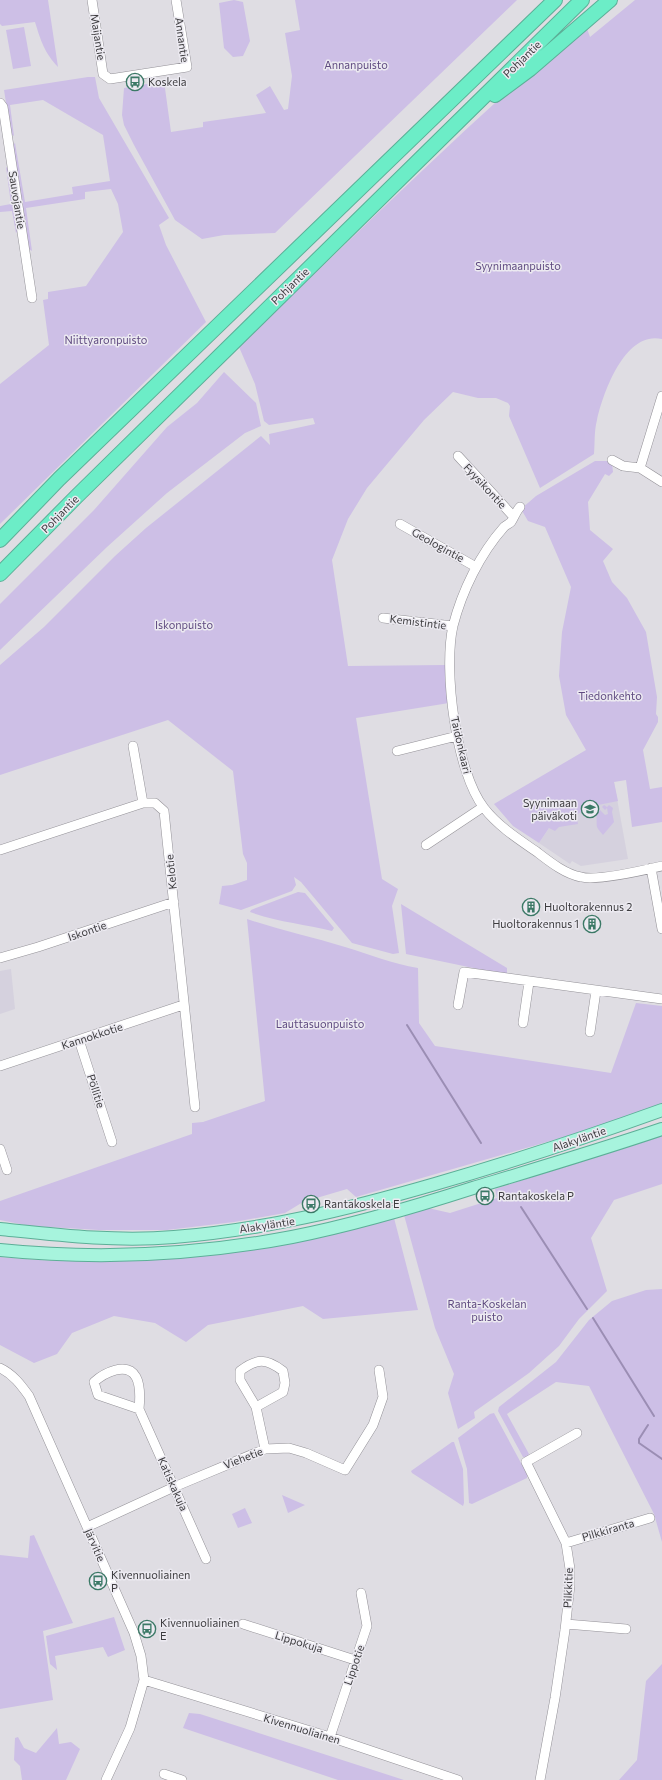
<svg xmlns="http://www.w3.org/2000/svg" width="662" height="1780" viewBox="0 0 662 1780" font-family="Commissioner,sans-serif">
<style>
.built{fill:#d5d1de}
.green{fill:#cdbfe6}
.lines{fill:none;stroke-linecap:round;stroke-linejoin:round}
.stream{stroke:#9b8eb4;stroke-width:2}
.minor-casing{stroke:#949298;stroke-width:10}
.major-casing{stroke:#5caf97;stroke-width:14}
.highway-casing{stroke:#5caf97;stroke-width:16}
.minor{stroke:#fff;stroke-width:9}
.major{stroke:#a7f4dd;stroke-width:12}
.highway{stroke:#6cedc7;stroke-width:14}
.labels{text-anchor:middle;stroke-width:3;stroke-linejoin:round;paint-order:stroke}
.street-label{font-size:11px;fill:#3d3c3f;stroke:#eceaf1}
.park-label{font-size:11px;fill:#5f4a80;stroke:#eceaf1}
.poi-label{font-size:11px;fill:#3d3c3f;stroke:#eceaf1;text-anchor:start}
</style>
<rect width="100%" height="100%" fill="#dfdde3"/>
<path class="built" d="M610 760 628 859 581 866 572 861 570 864 539 843 549 828Z
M11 969 15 1009 0 1014V971Z"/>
<path class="green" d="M0 0H48L58 67C44 52 41 41 35 22L2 26 0 24Z
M234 0 243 2 250 41 243 56 233 57 224 48 219 3Z
M295 0H517L275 233 224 235 202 239 175 220 134 145 124 125 122 115 124 88 164 81 171 132 203 127V122L266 113 256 95 270 86 284 110 288 109 292 76 285 33 300 30Z
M635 0H662V339C625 330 603 393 597 420 594 431 595 443 594 454L540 488 509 416 510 406 508 403 496 398H478L453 392 424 420 367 488 348 519 332 560 348 666 445 665 449 703 356 718 382 879 398 889 392 906 399 953 393 954 352 943 301 882 294 877 296 885 292 891 241 910 219 904 222 886 232 885 247 880V863L243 854 233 771 168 720 0 775V665L44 627 115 556 146 528 261 436 270 445 269 434 315 424 313 418 269 425 264 421 255 384 239 347C353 237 465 126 585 23L590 37Z
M24 27 31 66 13 69 6 30Z
M88 77H95L99 98 169 218 159 225 166 245 206 322 0 524V384L49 345 43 300 48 299V292L86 286 123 232 118 204 111 189 85 192V199L26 208 32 251 29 249 13 145 15 143 25 202 73 194 72 187 110 181 103 135 43 100 10 105 14 136 11 134 4 90Z
M6 167 10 170 19 230 16 233 12 211 0 212V206L11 204Z
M224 372 256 403 261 426 245 433 167 493 107 547 0 650V604L94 510 167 427 197 403Z
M595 461H611L612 463 613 472 609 476 605 474 588 502 590 530 613 549 603 561 612 582 627 598 646 632 657 697 656 714 658 717V722L643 750 650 789 662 787V822L632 827 626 780 614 782 618 801 593 806 597 813 600 810 605 815 608 814 607 808 605 810 602 807 604 805 607 807 609 805 613 808 612 812 614 822 603 835C601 832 598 830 597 827 596 818 599 810 589 807L576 815 573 814V819H577L578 824 559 827 555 831 549 828 539 843 513 826 494 804 586 750 566 715 559 676 562 632 571 587 545 527 528 521 521 509 536 496Z
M298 892 305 893 334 928 332 931C305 924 277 922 250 912L251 910Z
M401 904 507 968V975L406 954Z
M247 919C279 930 312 937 345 947 369 954 393 964 418 968L419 1023 435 1046 611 1073 636 1003 662 1006V1105L564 1137 356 1197 347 1189 303 1202 285 1213 234 1222 167 1230H99L30 1226 0 1220V1201L192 1134V1123L203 1122 265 1101Z
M662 1135V1184L614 1200 591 1238 607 1291 579 1319 559 1346 529 1373 474 1412 475 1418 458 1429 448 1393 454 1374 435 1328 404 1215 428 1208 450 1213 497 1198 495 1189Z
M394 1218 418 1310 323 1319 303 1306 208 1325 186 1342 155 1323 114 1316 72 1333 57 1354 34 1363 0 1345V1257C82 1265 155 1261 236 1250 289 1243 342 1234 394 1218Z
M662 1289V1542L654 1514 589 1386 556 1382 507 1414 529 1454 527 1457H523L498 1411 499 1407 556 1362 589 1320 612 1301 646 1290Z
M494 1413 527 1474V1478L472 1504 469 1503 467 1469 458 1438 490 1414Z
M452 1442H454L463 1469 464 1503 463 1506 412 1473 411 1471Z
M282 1495 305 1505 288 1513Z
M245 1508 252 1523 238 1528 232 1514Z
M34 1535 73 1623 43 1631 53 1700 0 1709V1555L28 1558 30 1536Z
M114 1617 125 1650 108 1657 103 1647 55 1656 57 1670 50 1664 46 1636Z
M662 1664V1780H619L637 1760 646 1681Z
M189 1713 200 1714 404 1780H338L183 1728Z
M57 1728 59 1744 71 1742 80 1749 66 1780H22L20 1766 14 1760 15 1738 18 1737 24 1748 36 1753Z"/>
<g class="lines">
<path class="stream" d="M407 1025 481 1143
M521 1207 587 1309
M593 1318 654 1416
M648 1425 639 1439V1443L662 1459"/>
<defs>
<path id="minor" d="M92 0 103 74 110 79 187 67 176 0
M0 103 3 107 32 298
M458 456 513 516
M612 460 623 466 640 468 662 482
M640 468 662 396
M520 507C516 511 514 518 511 522 509 524 506 525 504 527 480 554 462 591 453 626 443 670 456 772 484 808 498 826 518 839 537 852 550 862 565 874 581 877 596 881 645 870 662 866
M400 524 476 567
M383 618 453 626
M133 746 143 803
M397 751 457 736
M426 845 483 807
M0 850 143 803H155L164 811 195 1107
M651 868 662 929
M0 958 38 947 174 902
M458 1005 464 972 662 999
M523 1023 529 982
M590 1032 596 991
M79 1040 112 1142
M0 1066 183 1005
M0 1149 7 1170
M0 1368C13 1374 21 1385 29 1396L134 1633 141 1656 144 1680 130 1728 106 1780
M256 1407 240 1380V1371C257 1358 266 1358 283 1371L285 1383 283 1392 256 1407 265 1449
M139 1409 98 1395 94 1382C104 1373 127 1361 136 1377 141 1386 140 1399 139 1409L206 1559
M87 1527 174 1487 265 1449 289 1448 306 1453 345 1470 373 1425 383 1397 379 1370
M566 1543 650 1518
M243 1624 355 1660
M566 1624 626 1629
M144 1680 330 1737 458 1780
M330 1737 367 1626 361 1593
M164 1774 182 1780
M540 1780 555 1698 565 1630 570 1585V1569L566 1543 526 1462 577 1433"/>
<path id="major" d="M0 1229C58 1235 116 1242 174 1237 263 1230 349 1209 435 1184 511 1162 587 1137 662 1110
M0 1250C97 1260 197 1255 292 1237 353 1225 414 1207 473 1188 536 1169 600 1150 662 1129"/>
<path id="highway" d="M495 95 530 69 610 0
M0 540 59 479 555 0
M0 574 76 497 582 0"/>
</defs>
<use href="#minor" class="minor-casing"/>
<use href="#major" class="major-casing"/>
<use href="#highway" class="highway-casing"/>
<use href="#minor" class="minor"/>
<use href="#major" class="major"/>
<use href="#highway" class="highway"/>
</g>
<defs>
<symbol id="bus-ring" viewBox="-11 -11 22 22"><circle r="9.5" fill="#eceaf1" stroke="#3b7966" stroke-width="1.5"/><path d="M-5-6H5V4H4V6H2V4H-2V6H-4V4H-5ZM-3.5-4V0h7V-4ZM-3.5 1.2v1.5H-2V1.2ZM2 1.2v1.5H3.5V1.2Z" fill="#3b7966"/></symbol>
<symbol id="school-ring" viewBox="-11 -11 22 22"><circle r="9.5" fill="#eceaf1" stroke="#3b7966" stroke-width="1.5"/><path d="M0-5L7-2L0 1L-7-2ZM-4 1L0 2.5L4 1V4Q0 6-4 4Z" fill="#3b7966"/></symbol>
<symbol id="building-ring" viewBox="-11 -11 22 22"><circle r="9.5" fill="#eceaf1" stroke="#3b7966" stroke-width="1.5"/><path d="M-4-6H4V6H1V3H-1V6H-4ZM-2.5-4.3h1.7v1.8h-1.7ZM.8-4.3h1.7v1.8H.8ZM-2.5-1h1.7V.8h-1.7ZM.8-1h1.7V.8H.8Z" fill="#3b7966"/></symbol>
</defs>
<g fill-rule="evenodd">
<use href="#bus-ring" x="125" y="72" width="20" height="20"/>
<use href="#school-ring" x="580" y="799" width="20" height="20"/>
<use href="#building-ring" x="521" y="897" width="20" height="20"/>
<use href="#building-ring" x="582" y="914" width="20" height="20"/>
<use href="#bus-ring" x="475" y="1186" width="20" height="20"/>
<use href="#bus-ring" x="301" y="1194" width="20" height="20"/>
<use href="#bus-ring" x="88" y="1571" width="20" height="20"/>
<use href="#bus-ring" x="137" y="1619" width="20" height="20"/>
</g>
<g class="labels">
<g class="street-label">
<text transform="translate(98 37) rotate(81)" y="4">Maijantie</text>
<text transform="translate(182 40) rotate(82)" y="4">Annantie</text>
<text transform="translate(522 59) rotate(-44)" y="4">Pohjantie</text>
<text transform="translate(17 200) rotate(81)" y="4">Sauvojantie</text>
<text transform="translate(290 286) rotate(-44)" y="4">Pohjantie</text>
<text transform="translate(485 486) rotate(47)" y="4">Fyysikontie</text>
<text transform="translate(60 514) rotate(-45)" y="4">Pohjantie</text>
<text transform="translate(438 545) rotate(29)" y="4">Geologintie</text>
<text transform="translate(418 622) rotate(7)" y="4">Kemistintie</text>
<text transform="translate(461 745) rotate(77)" y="4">Taidonkaari</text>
<text transform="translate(171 872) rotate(-96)" y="4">Kelotie</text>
<text transform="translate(87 931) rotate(-19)" y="4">Iskontie</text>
<text transform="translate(92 1036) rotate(-18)" y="4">Kannokkotie</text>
<text transform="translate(96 1091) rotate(72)" y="4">Pöllitie</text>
<text transform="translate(579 1139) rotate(-19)" y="4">Alakyläntie</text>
<text transform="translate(267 1225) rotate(-9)" y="4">Alakyläntie</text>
<text transform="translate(243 1458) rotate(-21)" y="4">Viehetie</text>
<text transform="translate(173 1484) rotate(66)" y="4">Katiskakuja</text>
<text transform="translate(608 1530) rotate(-16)" y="4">Pilkkiranta</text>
<text transform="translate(95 1545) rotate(66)" y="4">Järvitie</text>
<text transform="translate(568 1588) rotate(-88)" y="4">Pilkkitie</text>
<text transform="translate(299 1642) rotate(17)" y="4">Lippokuja</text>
<text transform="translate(354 1665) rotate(-71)" y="4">Lippotie</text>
<text transform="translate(302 1729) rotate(17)" y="4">Kivennuoliainen</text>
</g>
<g class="park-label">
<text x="356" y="69">Annanpuisto</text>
<text x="518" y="270">Syynimaanpuisto</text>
<text x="106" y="344">Niittyaronpuisto</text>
<text x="184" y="629">Iskonpuisto</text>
<text x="610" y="700">Tiedonkehto</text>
<text x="320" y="1028">Lauttasuonpuisto</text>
<text x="487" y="1308">Ranta-Koskelan<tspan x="487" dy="13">puisto</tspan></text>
</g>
<g class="poi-label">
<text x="148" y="86">Koskela</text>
<text x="577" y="807" text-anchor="end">Syynimaan<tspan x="577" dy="13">päiväkoti</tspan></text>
<text x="544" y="911">Huoltorakennus 2</text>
<text x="579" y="928" text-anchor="end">Huoltorakennus 1</text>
<text x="498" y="1200">Rantakoskela P</text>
<text x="324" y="1208">Rantakoskela E</text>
<text x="111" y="1579">Kivennuoliainen<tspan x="111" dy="13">P</tspan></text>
<text x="160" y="1627">Kivennuoliainen<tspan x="160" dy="13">E</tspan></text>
</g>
</g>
</svg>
